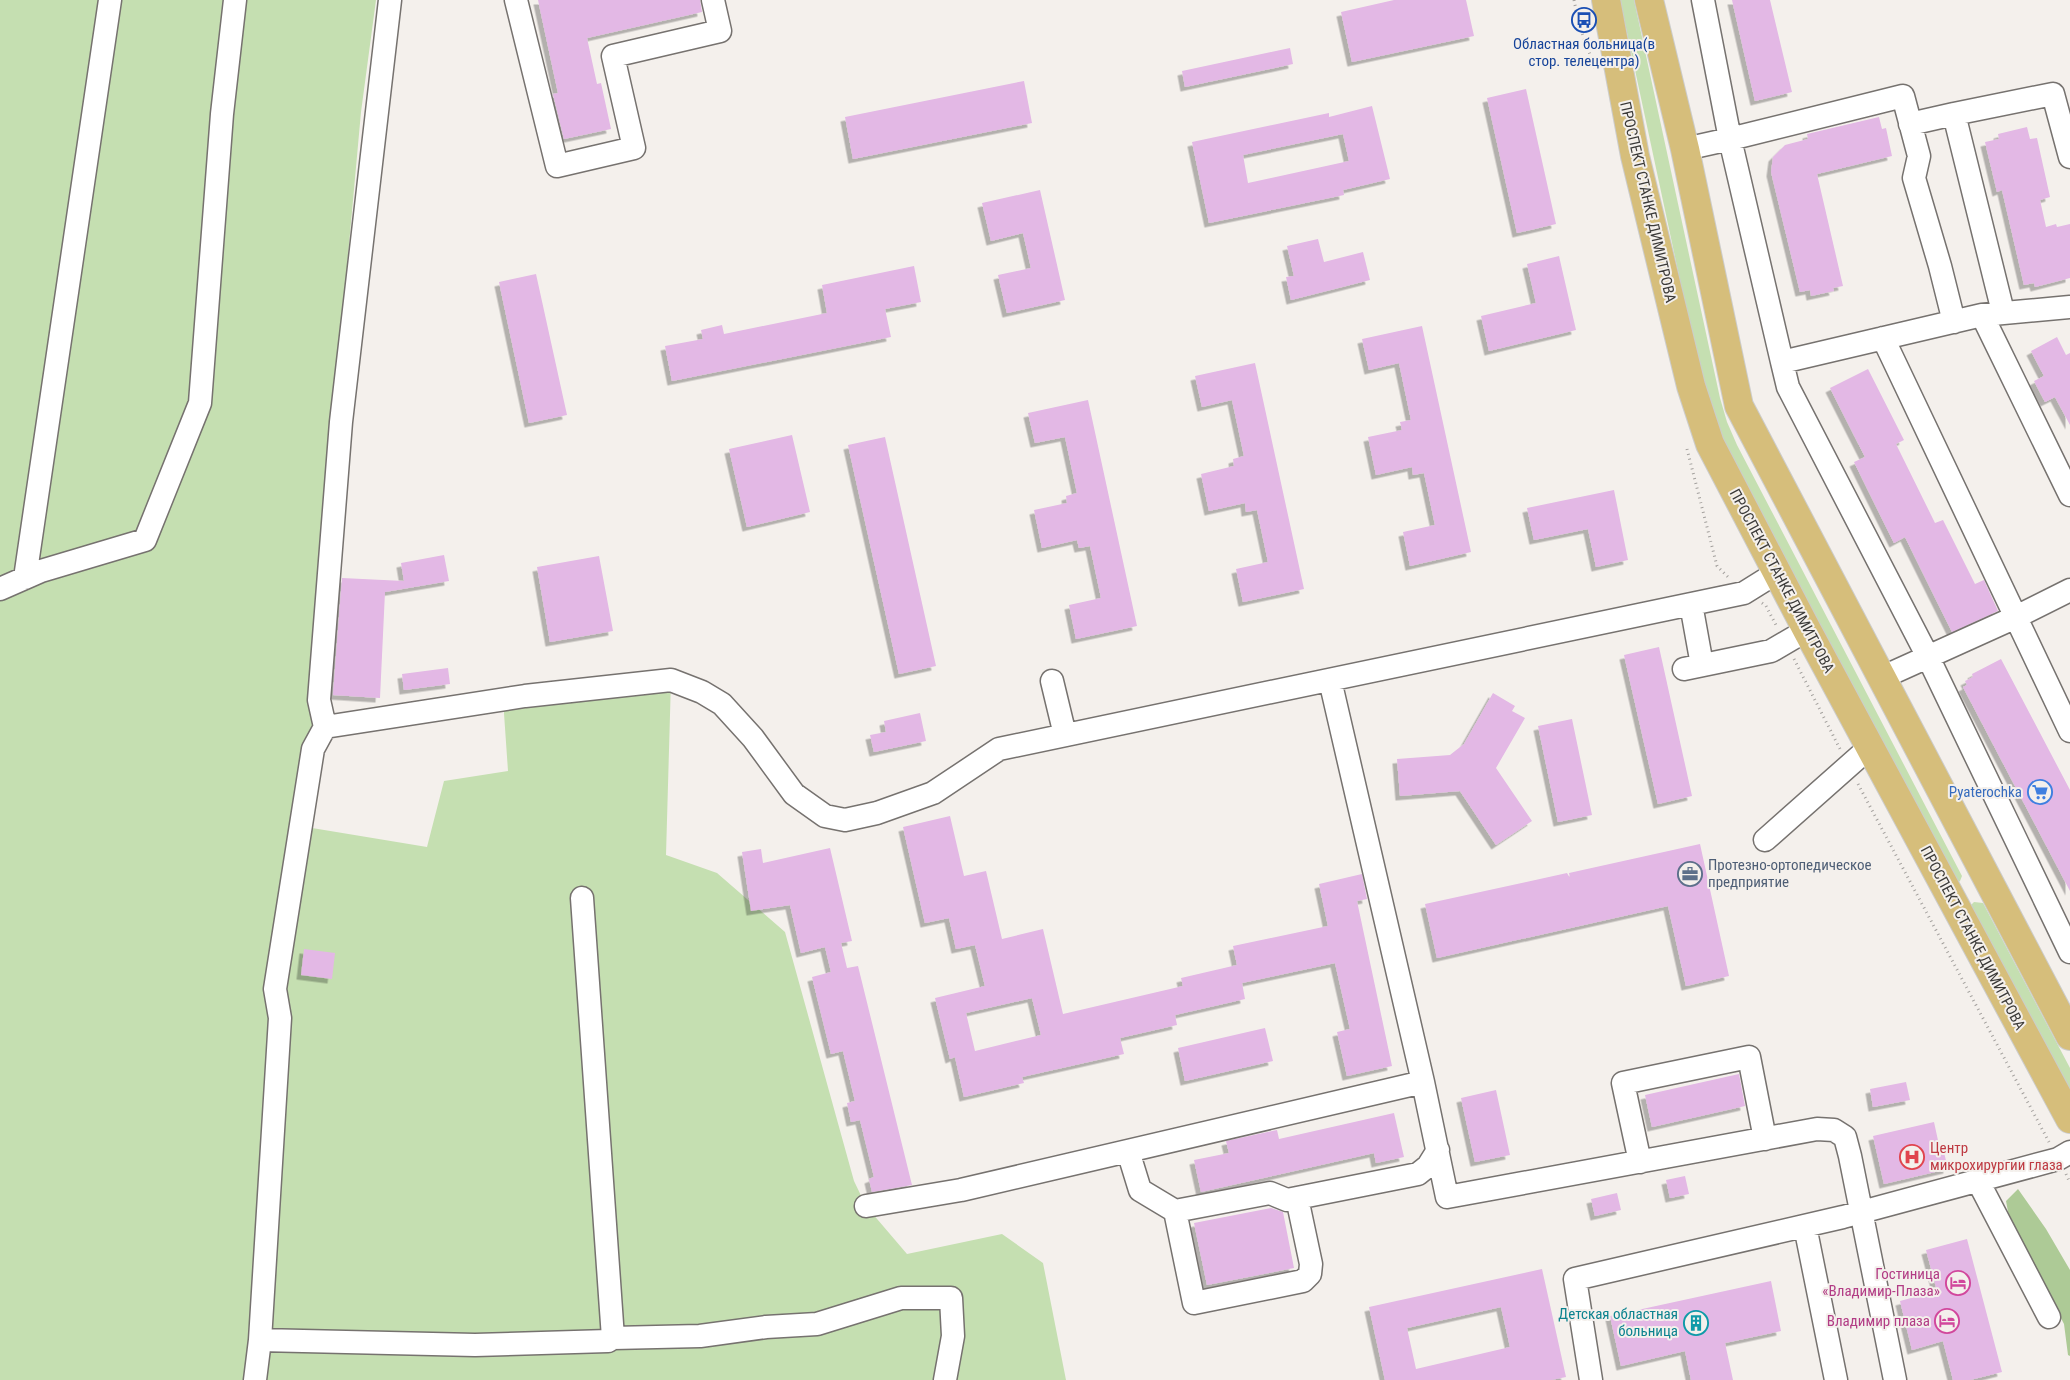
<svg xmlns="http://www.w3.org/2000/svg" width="2070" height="1380" viewBox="0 0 2070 1380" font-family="'Roboto Condensed',sans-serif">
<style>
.green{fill:#c5dfb1}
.forest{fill:#adca96}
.building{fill:#e3b8e5;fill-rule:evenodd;filter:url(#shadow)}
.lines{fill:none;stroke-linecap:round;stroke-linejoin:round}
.minor-casing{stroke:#76726f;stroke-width:25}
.major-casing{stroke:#cccccb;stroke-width:30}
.path{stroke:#a3a09d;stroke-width:3;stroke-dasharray:1 4;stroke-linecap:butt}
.minor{stroke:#fff;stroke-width:22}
.major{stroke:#d6be7b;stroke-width:28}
.labels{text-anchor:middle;stroke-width:4;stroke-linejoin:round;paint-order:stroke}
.transit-label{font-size:15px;fill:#164399;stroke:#f4f0ec}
.street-label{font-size:15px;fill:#3b3a38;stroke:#f4f0ec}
.shop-label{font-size:15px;fill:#366cbe;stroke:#f4f0ec;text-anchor:end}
.service-label{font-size:15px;fill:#4e5e75;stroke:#f4f0ec;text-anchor:start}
.health-label{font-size:15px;fill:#be3a42;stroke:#f4f0ec;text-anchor:start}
.hotel-label{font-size:15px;fill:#b23c85;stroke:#f4f0ec;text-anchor:end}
.culture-label{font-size:15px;fill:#0d838f;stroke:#f4f0ec;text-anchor:end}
</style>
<defs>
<filter id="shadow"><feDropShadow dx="-4.5" dy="4.5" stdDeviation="0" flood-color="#0004"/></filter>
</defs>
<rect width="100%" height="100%" fill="#f4f0ec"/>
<path class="green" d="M0 0H376L361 112 333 421 319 700 300 826 427 847 444 781 508 771 503 699 671 680 666 855 717 873 785 932 854 1181 866 1206 907 1254 1002 1234 1043 1263 1066 1380H0Z
M1620 0H1634L1720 398 1727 422 1737 445 1962 876 1960 881 1955 884 1949 882 1708 411Z
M1974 902 1983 903 2070 1068V1100L1970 906Z"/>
<path class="forest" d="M2018 1189 2046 1229 2070 1270V1356L2068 1355 2064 1324 2009 1217 2006 1201Z"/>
<path class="building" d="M538 0H700L702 12 587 38 597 84 601 83 611 129 564 139 553 94 558 93Z
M1394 0H1466L1474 36 1352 62 1341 12Z
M1732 0H1770L1792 92 1755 101Z
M1290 48 1293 64 1185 87 1182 71Z
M1024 81 1032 123 853 159 845 117Z
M1526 89 1556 224 1517 233 1487 98Z
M1372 106 1390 179 1343 190 1344 195 1209 223 1192 142 1329 113V117ZM1343 134 1349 161 1248 183 1243 155Z
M1879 117 1882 129 1886 128 1892 156 1817 174 1843 286 1833 288 1834 291 1811 296 1810 290 1800 292 1771 172 1773 157 1785 145 1808 139 1807 134Z
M2027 127 2030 139 2037 138 2050 197 2040 200 2046 227 2056 224 2057 227 2070 224V278L2035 287 2034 283 2024 285 2002 190 1997 192 1985 142 1999 139 1998 134Z
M1040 190 1065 300 1007 313 998 275 1031 268 1023 233 991 241 982 203Z
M1318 239 1324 262 1363 252 1370 280 1291 300 1286 277 1294 276 1287 246Z
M1559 256 1576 330 1489 351 1481 316 1536 303 1527 264Z
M914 266 921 302 885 309 891 337 672 381 665 346 703 339 701 330 722 325 724 334 827 313 822 285Z
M536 274 567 415 529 423 499 282Z
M1422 326 1471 552 1410 566 1403 532 1435 525 1424 473 1413 475 1412 467 1376 475 1368 437 1402 430 1400 422 1411 420 1399 363 1369 370 1362 339Z
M2057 337 2066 355 2070 353V425L2055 397 2045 402 2034 381 2044 376 2031 351Z
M1255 363 1304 589 1243 602 1236 569 1268 562 1257 510 1246 512 1245 503 1209 511 1201 474 1234 466 1233 459 1244 456 1232 400 1202 407 1195 376Z
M1868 369 1904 440 1896 444 1935 523 1943 520 1975 584 1984 580 1998 611 1952 632 1905 537 1894 543 1854 462 1865 457 1830 388Z
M1088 400 1137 626 1076 639 1069 605 1101 598 1090 546 1079 548 1077 540 1042 548 1034 510 1067 503 1066 496 1077 493 1065 437 1035 443 1028 413Z
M792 435 810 512 747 527 729 449Z
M885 437 936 666 899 674 848 445Z
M1614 490 1628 560 1596 567 1588 529 1534 540 1527 508Z
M444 555 449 581 385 592 380 698 333 695 342 578 404 581 401 563Z
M599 556 613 631 550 642 537 567Z
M1659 647 1692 796 1658 804 1624 655Z
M2001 659 2070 790V891L1963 687 1967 685 1965 681 1973 677 1972 674Z
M448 668 450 684 404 690 402 674Z
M1493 693 1515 706 1512 711 1525 718 1496 768 1532 821 1496 845 1460 791 1400 796 1397 759 1450 755 1464 744Z
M920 713 926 741 874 752 870 735 886 732 884 721Z
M1572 719 1592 815 1558 822 1538 726Z
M950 816 964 876 986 871 1002 939 1043 929 1063 1014 1183 986 1181 978 1237 965 1233 946 1328 926 1319 884 1362 874 1367 899 1357 901 1392 1066 1347 1076 1337 1032 1350 1029 1335 963 1242 983 1245 999 1175 1015 1177 1025 1120 1038 1124 1054 1022 1077 1024 1083 964 1097 955 1057 950 1059 935 998 985 986 975 945 956 949 949 918 925 923 903 827ZM1032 998 1041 1035 975 1051 966 1013Z
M1700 844 1729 976 1686 986 1668 906 1437 958 1425 904 1567 873 1570 878 1569 873Z
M830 848 852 941 841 943 847 968 858 966 912 1185 872 1192 869 1179 874 1177 860 1120 851 1122 847 1103 855 1101 843 1051 831 1054 812 977 831 972 825 947 801 953 790 905 751 911 742 852 761 849 763 863Z
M304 949 335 953 332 979 301 975Z
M1265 1028 1273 1061 1185 1081 1178 1048Z
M1739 1074 1745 1106 1652 1127 1645 1095Z
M1906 1082 1910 1100 1873 1107 1870 1089Z
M1496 1090 1510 1155 1475 1162 1461 1098Z
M1394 1113 1404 1157 1376 1163 1374 1153 1201 1192 1194 1160 1229 1153 1226 1141 1277 1130 1279 1139Z
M1934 1122 1939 1145 1942 1144 1948 1169 1884 1184 1873 1136Z
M1685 1176 1689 1194 1670 1198 1666 1180Z
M1617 1193 1621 1210 1595 1216 1591 1199Z
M1271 1208 1283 1212 1294 1268 1207 1285 1194 1223Z
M1967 1239 2002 1372 1970 1380H1953L1943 1341 1912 1350 1900 1301 1937 1291 1926 1250Z
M1542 1269 1566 1377 1551 1380H1385L1369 1307ZM1501 1307 1510 1347 1416 1369 1407 1328Z
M1771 1281 1781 1331 1725 1343 1733 1380H1691L1685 1351 1621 1366 1610 1316Z"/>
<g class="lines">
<defs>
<path id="minor" d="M516 0 557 166 634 148 613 56 720 31 713 0
M1703 0 1730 139 1903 96 1919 156 1914 178 1940 266 1954 322
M1910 124 1954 114
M1685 149 1730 139 1782 362
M2070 307 1982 315 1782 362 1788 387 1928 657 2070 952
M2003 312 1954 114 2053 94 2070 157
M1982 315 2070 495
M1883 338 2070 731
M25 578 110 0
M0 589 41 571 145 540 200 403 222 114 235 0
M1691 604 1702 665
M1684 669 1771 651 1807 630
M1881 678 2016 617 2070 590
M1330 680 1423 1082
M1052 681 1065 735
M325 727 525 696 671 680 702 692 722 704 753 738 794 794 825 816 845 820 877 813 933 793 999 749 1744 593 1776 573
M1765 840 1870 747
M582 898 613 1338
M1128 1151 1140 1190 1175 1211 1194 1303 1303 1281 1310 1274 1311 1264 1297 1198
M1640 1162 1623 1083 1749 1057 1765 1139
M1978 1181 2049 1317
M866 1206 961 1190 1423 1082 1447 1197 1817 1129 1834 1130 1845 1137 1850 1156 1895 1380
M1175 1211 1270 1193 1287 1200 1418 1174 1428 1166 1438 1150
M1805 1226 1836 1380
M260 1340 475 1345 608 1341 613 1338 700 1336 766 1327 817 1324 901 1298H951L953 1336 945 1380
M255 1380 260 1340 280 1018 275 989 313 749 325 727 319 700 341 422 390 0
M1591 1380 1575 1279 1843 1217 2058 1159 2070 1152"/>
<path id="major" d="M1606 0 1635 156 1691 386 1710 444 1807 630 2070 1119
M1649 0 1685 149 1739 406 2070 1036"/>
</defs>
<use href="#minor" class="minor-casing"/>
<use href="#major" class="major-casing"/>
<path class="path" d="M1574 0 1579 25 1595 68
M1687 449 1717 566 1728 577
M1762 603 1766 606 1777 627
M1794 659 1840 749
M1858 784 2049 1142
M2066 1174 2070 1183"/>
<use href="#minor" class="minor"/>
<use href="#major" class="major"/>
</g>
<defs>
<symbol id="bus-ring" viewBox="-11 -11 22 22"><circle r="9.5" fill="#f4f0ec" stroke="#1a4fb4" stroke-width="1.5"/><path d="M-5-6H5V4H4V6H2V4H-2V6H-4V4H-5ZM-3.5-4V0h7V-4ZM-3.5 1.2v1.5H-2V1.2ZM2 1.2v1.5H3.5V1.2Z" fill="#1a4fb4"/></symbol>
<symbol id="supermarket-ring" viewBox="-11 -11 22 22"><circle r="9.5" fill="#f4f0ec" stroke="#3f7fe0" stroke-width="1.5"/><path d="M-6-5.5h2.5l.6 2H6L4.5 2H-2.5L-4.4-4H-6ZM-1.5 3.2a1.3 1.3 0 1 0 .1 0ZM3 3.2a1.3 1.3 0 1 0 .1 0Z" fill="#3f7fe0"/></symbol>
<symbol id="office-ring" viewBox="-11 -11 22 22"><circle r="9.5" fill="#f4f0ec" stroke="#5c6f8a" stroke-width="1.5"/><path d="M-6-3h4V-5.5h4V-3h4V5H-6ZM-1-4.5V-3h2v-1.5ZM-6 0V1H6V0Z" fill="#5c6f8a"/></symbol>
<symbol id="hospital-ring" viewBox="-11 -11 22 22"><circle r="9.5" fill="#f4f0ec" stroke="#e0444e" stroke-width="1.5"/><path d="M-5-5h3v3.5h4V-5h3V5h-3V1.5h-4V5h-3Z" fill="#e0444e"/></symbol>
<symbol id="hotel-ring" viewBox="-11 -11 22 22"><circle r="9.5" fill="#f4f0ec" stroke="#d1479c" stroke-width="1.5"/><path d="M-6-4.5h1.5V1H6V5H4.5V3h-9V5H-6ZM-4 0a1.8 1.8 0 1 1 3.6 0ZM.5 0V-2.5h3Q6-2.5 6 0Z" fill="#d1479c"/></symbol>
<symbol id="building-ring" viewBox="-11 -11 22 22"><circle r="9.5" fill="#f4f0ec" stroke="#0f9aa8" stroke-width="1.5"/><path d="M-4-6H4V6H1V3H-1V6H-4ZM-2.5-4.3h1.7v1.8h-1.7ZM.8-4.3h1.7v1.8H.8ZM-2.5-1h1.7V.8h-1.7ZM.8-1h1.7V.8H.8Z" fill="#0f9aa8"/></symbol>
</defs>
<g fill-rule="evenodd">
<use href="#bus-ring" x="1570" y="6" width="28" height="28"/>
<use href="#supermarket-ring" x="2026" y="778" width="28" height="28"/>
<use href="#office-ring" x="1676" y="860" width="28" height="28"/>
<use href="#hospital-ring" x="1898" y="1143" width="28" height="28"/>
<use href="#hotel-ring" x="1944" y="1269" width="28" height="28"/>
<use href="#hotel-ring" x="1933" y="1307" width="28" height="28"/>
<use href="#building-ring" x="1682" y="1309" width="28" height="28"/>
</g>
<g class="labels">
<g class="transit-label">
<text x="1584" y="49">Областная больница(в<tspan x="1584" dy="17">стор. телецентра)</tspan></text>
</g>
<g class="street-label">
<text transform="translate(1648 202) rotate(77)" y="5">ПРОСПЕКТ СТАНКЕ ДИМИТРОВА</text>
<text transform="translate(1782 581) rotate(62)" y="5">ПРОСПЕКТ СТАНКЕ ДИМИТРОВА</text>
<text transform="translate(1973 938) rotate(62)" y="5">ПРОСПЕКТ СТАНКЕ ДИМИТРОВА</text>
</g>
<g class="shop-label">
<text x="2022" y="797">Pyaterochka</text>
</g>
<g class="service-label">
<text x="1708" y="870">Протезно-ортопедическое<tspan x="1708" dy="17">предприятие</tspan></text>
</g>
<g class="health-label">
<text x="1930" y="1153">Центр<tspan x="1930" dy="17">микрохирургии глаза</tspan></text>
</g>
<g class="hotel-label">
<text x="1940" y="1279">Гостиница<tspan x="1940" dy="17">«Владимир-Плаза»</tspan></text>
<text x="1930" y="1326">Владимир плаза</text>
</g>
<g class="culture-label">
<text x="1678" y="1319">Детская областная<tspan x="1678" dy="17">больница</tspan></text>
</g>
</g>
</svg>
